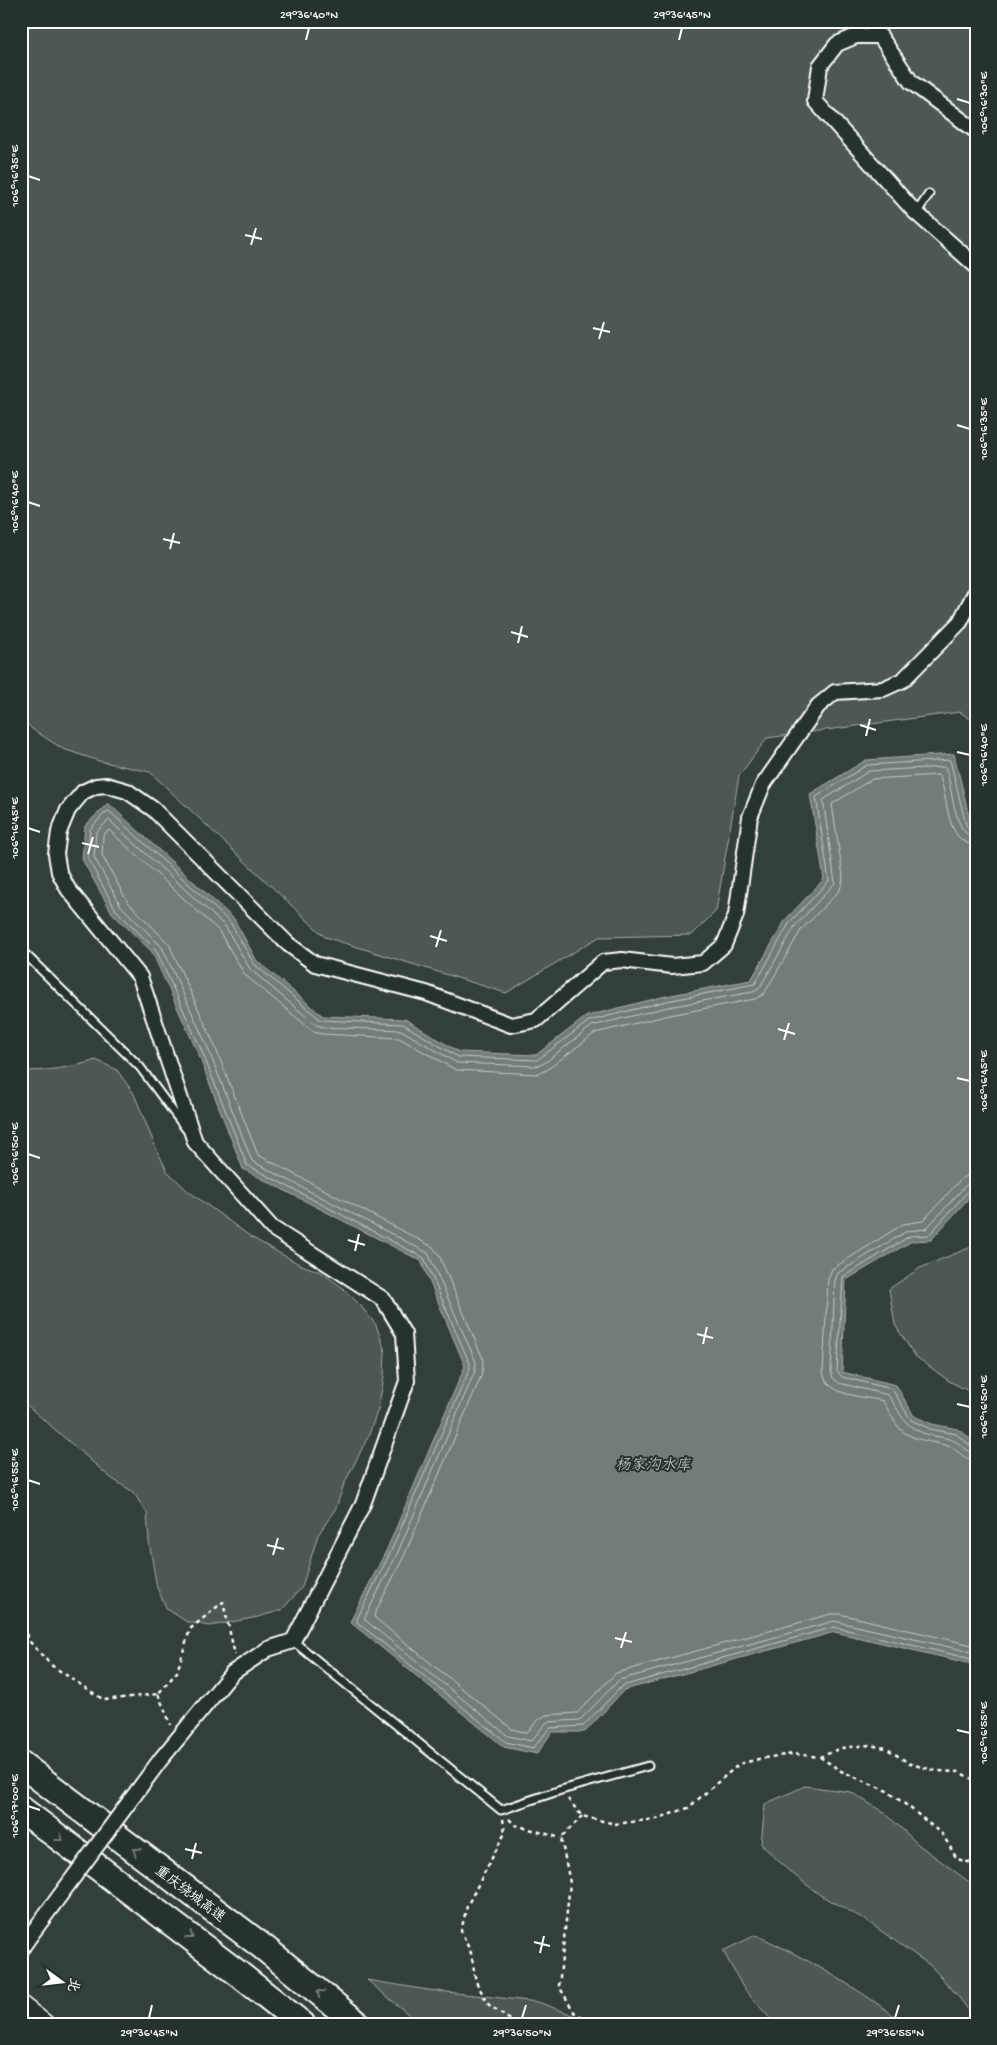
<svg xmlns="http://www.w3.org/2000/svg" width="997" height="2045" viewBox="0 0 997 2045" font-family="'Gochi Hand','LXGW WenKai TC',sans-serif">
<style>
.green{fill:#4d5853;stroke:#a6aca9}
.water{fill:#737b78;stroke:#abb0ae}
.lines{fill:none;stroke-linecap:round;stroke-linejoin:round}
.shore{stroke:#c7cac9;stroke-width:1}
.service-casing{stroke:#fff;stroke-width:11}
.minor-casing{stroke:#fff;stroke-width:18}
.tertiary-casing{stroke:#fff;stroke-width:21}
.motorway-casing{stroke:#fff;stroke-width:29}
.path{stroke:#fff;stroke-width:2.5;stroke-dasharray:4 4;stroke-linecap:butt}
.service{stroke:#26332d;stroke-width:7}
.minor{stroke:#26332d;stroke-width:14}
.tertiary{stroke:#26332d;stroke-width:18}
.motorway{stroke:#26332d;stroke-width:25}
.minor-bridge-casing{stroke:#fff;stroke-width:18;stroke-linecap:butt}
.minor-bridge{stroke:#26332d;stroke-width:14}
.oneway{stroke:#727a76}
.ticks{fill:none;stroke:#fff;stroke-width:2}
.labels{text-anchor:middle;stroke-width:4;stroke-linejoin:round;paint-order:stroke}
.street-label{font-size:14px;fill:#fff;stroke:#26332d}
.water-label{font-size:15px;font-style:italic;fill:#b9bdbc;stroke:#26332d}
.neatline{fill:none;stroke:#fff;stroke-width:2}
.ticks-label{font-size:12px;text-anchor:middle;fill:#fff}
</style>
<rect width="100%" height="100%" fill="#333f3a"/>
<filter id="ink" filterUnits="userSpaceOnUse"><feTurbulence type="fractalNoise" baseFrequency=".02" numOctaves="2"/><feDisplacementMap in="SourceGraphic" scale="10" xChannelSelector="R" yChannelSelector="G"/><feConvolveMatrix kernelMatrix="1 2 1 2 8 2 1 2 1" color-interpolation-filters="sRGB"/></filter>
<g filter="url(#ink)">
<path class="green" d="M21 21H976V723L960 712 767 738 739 776 716 911 692 935 599 937 506 993 325 937 150 772 99 761 63 749 32 729 21 717Z
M96 1060 117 1070 134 1094 156 1148 167 1171 188 1191 251 1237 299 1264 321 1272 343 1288 360 1305 376 1325 385 1351 384 1377 378 1409 368 1437 344 1484 336 1508 318 1535 302 1587 282 1610 258 1617 210 1626 187 1622 167 1609 157 1588 149 1542 147 1513 133 1492 111 1478 21 1400V1071C47 1071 70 1068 96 1060Z
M976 1245V1395L949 1381 915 1356 895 1325 889 1289 920 1268Z
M805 1786 851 1792 886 1814 919 1845 976 1887V2020L957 1995 931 1966 864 1919 820 1895 789 1871 761 1844 765 1804Z
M756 1935C808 1959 859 1988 905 2024H775L744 1989 723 1951Z
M367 1980 428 1990 538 2002 597 2024H420Z"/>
<path class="water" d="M954 754 971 824 976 828V1190L931 1240 912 1241 846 1280 842 1372 896 1385 914 1416 932 1424 958 1429 976 1443V1665L835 1632 624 1690 585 1732H552L537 1754 504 1747 350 1622 387 1549 465 1366 421 1261 243 1169 197 1051 152 952 112 913 82 859 85 826 108 803 234 919 257 961 323 1016 405 1019 459 1052 536 1055 587 1016 666 996 751 980 786 919 824 879 810 794 866 760Z"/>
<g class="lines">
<path class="shore" d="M976 831H971L966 825 950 760 867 765 816 797 829 881 790 922 755 984 667 1001 589 1021 537 1060 458 1057 403 1024 321 1020 254 964 230 922 109 811 106 812 90 829 88 859 116 910 156 950 201 1049 247 1165 424 1258 470 1364V1368L391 1551 357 1619V1622L506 1742 533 1748 550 1728 583 1726 622 1686 834 1627 976 1660
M976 838C952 836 953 784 945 767L869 771 823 800 835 883 795 926 759 989 753 992 668 1007 592 1026 543 1064 536 1066 457 1063 401 1030 323 1027 316 1025 250 969 225 926 109 820 96 832 94 857 121 906 162 947 207 1046 252 1161 428 1253 476 1362 475 1371 397 1554 365 1617V1620L508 1736 531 1741 547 1722 580 1720 619 1680 834 1621 976 1653
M976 845C944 844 949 796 939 775L872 779 832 804 843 877 842 885 838 892 801 930 764 994 755 999 670 1015 595 1033 547 1070 536 1074 456 1070 399 1038 322 1034 314 1032 245 975 219 931 109 830 103 835 102 855 127 901 169 944 214 1044 258 1155 433 1247 439 1255 483 1359 482 1374 404 1556 374 1615 375 1618 512 1729 527 1733 538 1720 546 1715 577 1713 616 1673 831 1614H840L976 1646
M976 1174 962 1178 923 1221 903 1224 832 1269 828 1279 823 1371C826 1397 864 1396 883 1401 889 1410 893 1421 900 1429 912 1441 932 1441 948 1446 959 1450 963 1460 976 1460
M976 1181 966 1185 926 1229 907 1231 838 1273 835 1280 831 1371 833 1378 839 1383 888 1395C902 1415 903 1427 929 1435 936 1437 945 1437 952 1440 961 1443 965 1452 976 1453
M976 1188 970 1189 929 1235 910 1236 843 1277 837 1371 842 1377 892 1389 911 1420 930 1429 956 1434 971 1446 976 1447"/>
<defs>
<path id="service" d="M914 211 919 209 929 194
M21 950 140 1067 186 1129
M293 1641 501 1810 561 1790 648 1766"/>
<path id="minor" d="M976 131 911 82 880 36H856L837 44 820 66 815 101 914 211 976 266
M161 1759 232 1673 268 1649 293 1641 363 1504 407 1381 404 1334 383 1299 272 1228 195 1142 140 977 68 889 59 872 56 854 59 832 68 810 83 792 96 786 106 785 127 791 153 809 288 944 315 964 426 993 511 1025 536 1020 603 962 622 960 672 966 703 963 724 945 736 915 750 817 763 785 818 706 835 692 883 689 903 680 960 622 976 591
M21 1949 30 1936"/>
<path id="tertiary" d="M21 2005 45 2024"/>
<path id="motorway" d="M21 1764 263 1947 358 2024
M21 1809 239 1974 302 2024"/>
</defs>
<use href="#service" class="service-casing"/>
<use href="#minor" class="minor-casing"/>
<use href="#tertiary" class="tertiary-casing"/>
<use href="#motorway" class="motorway-casing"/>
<path class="path" d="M21 1619 30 1642 51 1665 104 1700 158 1694 177 1672 190 1629 223 1602 235 1655
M158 1694 171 1725
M820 1757 841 1771 887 1791 909 1807 943 1835 957 1859 976 1864
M568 1799 582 1816 615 1824 656 1819 688 1808 739 1764 763 1758 794 1754 820 1757 841 1748 869 1745 886 1748 910 1764 937 1771 959 1772 976 1781
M582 1816 561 1838 570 1883 559 1986 574 2012 593 2024
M503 1819 505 1833 467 1906 461 1931 471 1953 476 1982 489 2005 516 2024
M509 1819 515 1825 561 1838"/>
<use href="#service" class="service"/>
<use href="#minor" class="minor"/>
<use href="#tertiary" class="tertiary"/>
<use href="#motorway" class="motorway"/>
<defs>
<path id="minor-bridge" d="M30 1936 161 1759"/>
</defs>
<use href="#minor-bridge" class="minor-bridge-casing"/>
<use href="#minor-bridge" class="minor-bridge"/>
</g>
<defs><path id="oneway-chevron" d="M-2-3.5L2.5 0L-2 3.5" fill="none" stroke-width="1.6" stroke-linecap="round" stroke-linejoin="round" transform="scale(1.25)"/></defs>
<g class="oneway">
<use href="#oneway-chevron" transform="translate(60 1838) rotate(37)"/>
<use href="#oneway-chevron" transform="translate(136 1851) rotate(-143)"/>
<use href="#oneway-chevron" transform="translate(190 1936) rotate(37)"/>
<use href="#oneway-chevron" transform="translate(320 1993) rotate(-141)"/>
</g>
</g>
<path class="ticks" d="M306 40 309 28M679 40 682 28M957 99 970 103M28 176 40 180M245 235 262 239M251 245 256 228M593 328 610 332M599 339 604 322M957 425 970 429M28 502 40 506M163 539 180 543M170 549 174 533M511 632 528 637M518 643 522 626M860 725 876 730M866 736 870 719M957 752 970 755M28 828 40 832M82 843 99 847M88 854 93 837M430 936 447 941M436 947 441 930M778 1029 795 1034M784 1040 789 1023M957 1078 970 1081M28 1154 40 1158M348 1240 365 1245M355 1251 359 1234M697 1334 713 1338M703 1344 707 1327M957 1404 970 1407M28 1480 40 1484M267 1545 284 1549M273 1555 278 1538M615 1638 632 1642M621 1648 626 1632M957 1730 970 1733M28 1806 40 1810M185 1849 202 1853M192 1859 196 1843M534 1942 550 1946M540 1953 544 1936M149 2018 152 2005M522 2018 526 2005M895 2018 899 2005"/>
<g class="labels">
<g class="street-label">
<text transform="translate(191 1893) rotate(37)" y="5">重庆绕城高速</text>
</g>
<g class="water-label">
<text x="653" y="1469">杨家沟水库</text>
</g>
</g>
<rect width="997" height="2045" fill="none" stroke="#26332d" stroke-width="55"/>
<g transform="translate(62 1982) rotate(105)" stroke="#26332d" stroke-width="4" paint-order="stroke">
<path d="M0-4L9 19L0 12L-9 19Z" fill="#ffffff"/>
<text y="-8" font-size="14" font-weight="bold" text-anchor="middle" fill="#ffffff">北</text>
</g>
<rect x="28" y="28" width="942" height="1990" class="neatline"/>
<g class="ticks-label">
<text x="309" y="18">29°36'40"N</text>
<text x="682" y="18">29°36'45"N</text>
<text transform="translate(983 103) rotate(-90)" y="4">106°16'30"E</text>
<text transform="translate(14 176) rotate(-90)" y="4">106°16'35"E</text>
<text transform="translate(983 429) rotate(-90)" y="4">106°16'35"E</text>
<text transform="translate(14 502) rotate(-90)" y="4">106°16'40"E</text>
<text transform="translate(983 755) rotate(-90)" y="4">106°16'40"E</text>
<text transform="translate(14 828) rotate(-90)" y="4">106°16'45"E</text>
<text transform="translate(983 1081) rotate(-90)" y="4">106°16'45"E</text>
<text transform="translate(14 1154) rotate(-90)" y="4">106°16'50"E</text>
<text transform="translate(983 1407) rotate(-90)" y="4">106°16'50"E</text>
<text transform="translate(14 1480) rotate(-90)" y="4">106°16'55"E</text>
<text transform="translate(983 1733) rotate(-90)" y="4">106°16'55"E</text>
<text transform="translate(14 1806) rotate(-90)" y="4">106°17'00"E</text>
<text x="149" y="2036">29°36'45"N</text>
<text x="522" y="2036">29°36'50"N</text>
<text x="895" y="2036">29°36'55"N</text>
</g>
</svg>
